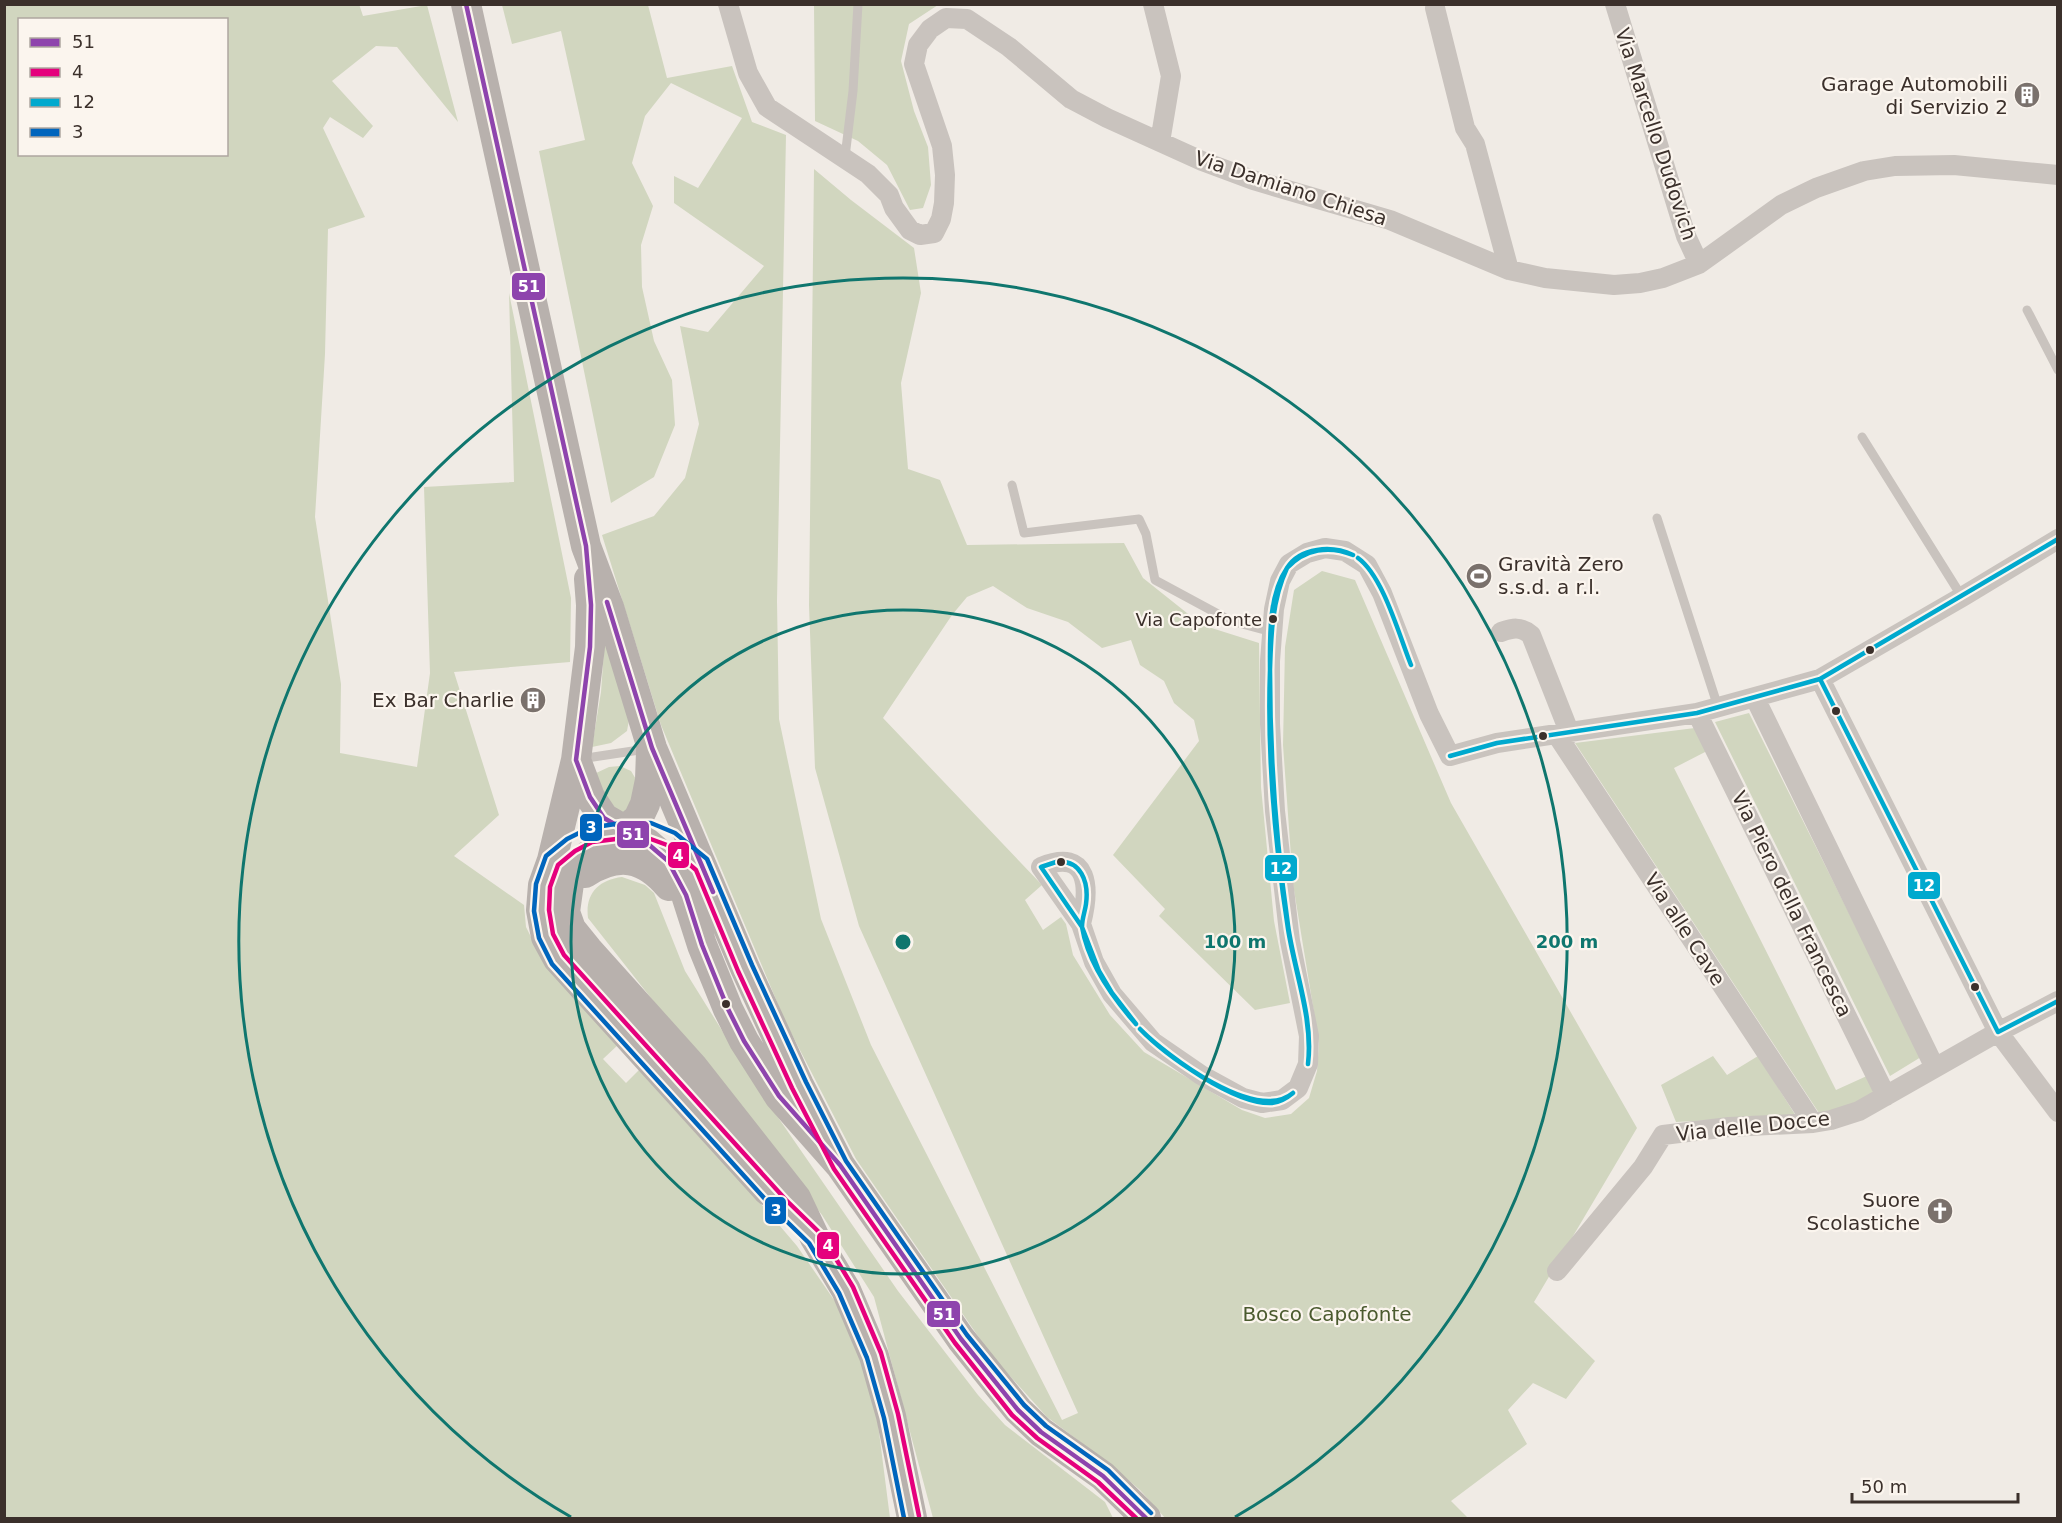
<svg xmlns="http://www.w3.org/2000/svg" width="2062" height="1523" viewBox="0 0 2062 1523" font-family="'DejaVu Sans',sans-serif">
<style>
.green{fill:#d1d6bf;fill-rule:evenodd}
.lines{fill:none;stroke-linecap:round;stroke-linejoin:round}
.lane{stroke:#c9c3be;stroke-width:9}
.street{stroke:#c9c3be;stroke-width:20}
.primary{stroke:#b8b1ad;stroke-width:30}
.bus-1-casing{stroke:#fbf5ee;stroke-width:9}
.bus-2-casing{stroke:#fbf5ee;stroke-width:9}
.bus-3-casing{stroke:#fbf5ee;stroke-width:9}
.bus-4-casing{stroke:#fbf5ee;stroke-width:9}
.bus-1{stroke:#8e44ad;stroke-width:4.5}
.bus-2{stroke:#e5007d;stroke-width:4.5}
.bus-3{stroke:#00a9ce;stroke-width:4.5}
.bus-4{stroke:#0065bd;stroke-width:4.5}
.ring{fill:none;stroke:#0f766e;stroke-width:3}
.bus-dot{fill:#3b302b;stroke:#fbf5ee;stroke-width:2}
.labels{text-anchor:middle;stroke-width:4.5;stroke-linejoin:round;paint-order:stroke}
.bus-label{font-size:18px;fill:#3b302b;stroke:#fbf5ee;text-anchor:end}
.poi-label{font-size:20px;fill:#3b302b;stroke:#fbf5ee;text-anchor:end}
.street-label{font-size:20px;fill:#3b302b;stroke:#fbf5ee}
.park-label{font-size:20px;fill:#4a5a2e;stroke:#fbf5ee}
.centre{fill:#0f766e;stroke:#fbf5ee;stroke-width:3}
.ring-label{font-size:18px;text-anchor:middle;font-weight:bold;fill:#0f766e;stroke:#fbf5ee;stroke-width:4.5;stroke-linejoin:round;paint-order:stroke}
.line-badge{stroke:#fbf5ee;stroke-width:2}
.badge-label{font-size:16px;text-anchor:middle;font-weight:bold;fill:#fff}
</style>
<rect width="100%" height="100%" fill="#f0ebe5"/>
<path class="green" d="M359 4 363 16 427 5 458 122 397 47 376 46 332 81 373 126 363 138 330 117 323 128 365 217 328 229 325 354 315 517 341 684 340 753 417 767 430 673 424 487 514 482 509 293 571 598 570 662 454 672 499 815 454 856 524 905 526 927 537 949 620 1043 603 1059 626 1083 643 1066 797 1246 843 1313 875 1401 890 1518H5V5ZM20 20H226V154H20Z
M502 5H648L667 78 732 66 752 122 786 135 777 601 779 719 821 919 871 1045 1062 1420 1078 1413 859 926 815 768 809 605 814 169 851 200 914 248 921 293 901 383 908 469 940 480 967 545 1124 543 1143 578 1202 625 1259 643 1261 787 1274 921 1290 1003 1255 1010 1159 916 1165 909 1113 855 1199 741 1194 720 1174 703 1164 681 1140 665 1131 640 1102 648 1068 622 1027 608 993 586 967 597 952 615 883 718 1042 885 1025 900 1043 930 1061 917 1066 924 1073 955 1110 1015 1144 1052 1242 1110 1265 1118 1291 1114 1309 1098 1317 1071 1319 1043 1293 884 1283 745 1285 647 1294 590 1322 571 1355 580 1451 803 1637 1128 1534 1302 1595 1361 1566 1399 1533 1383 1508 1410 1527 1444 1451 1501 1468 1518H1165L1140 1490 1106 1461 1047 1417 991 1355 856 1159 785 1021 661 725 602 535 654 516 685 478 699 424 680 326 708 332 764 266 674 203V176L698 188 742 118 671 83 645 116 632 163 653 206 641 245 642 287 654 341 672 380 675 425 654 477 611 503 539 151 585 140 561 31 512 44Z
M814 5H938L909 24 901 61 914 111 928 147 931 185 923 208 910 210 887 165 858 141 815 121Z
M605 636 629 720 627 731 611 743 592 747 601 692Z
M1749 713 1921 1057 1890 1076 1715 722Z
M1695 728 1707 751 1674 768 1836 1090 1869 1075 1878 1093 1853 1105 1819 1113 1575 743Z
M620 766 631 771 637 781 627 812 620 813 613 810 594 774 609 767Z
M622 877 645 885 654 893 685 971 759 1090 898 1291 978 1395 1005 1425 1105 1502 1113 1518H933L874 1297 822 1215 588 918C585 894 598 880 622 877Z
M1713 1056 1727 1075 1758 1056 1796 1116 1676 1122 1661 1085Z"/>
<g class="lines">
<path class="lane" d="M845 157 853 91 858 4
M2027 310 2058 370
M1862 437 1962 597
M1012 485 1024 533 1139 519 1146 534 1155 580 1231 621 1272 632
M1657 518 1718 707
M580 759 646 749"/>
<path class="street" d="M728 4 748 73 767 107 868 174 889 195 894 208 910 230 920 235 934 233 941 219 944 203 945 175 942 146 914 64 918 45 930 29 946 18 967 19 1009 47 1071 99 1107 118 1202 161 1253 180 1390 220 1509 270 1545 278 1614 285 1640 283 1663 278 1699 264 1781 205 1816 188 1864 171 1895 166 1954 165 2058 175
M1153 4 1171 76 1160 142
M1615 4 1686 236 1699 264
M1435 8 1465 128 1475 144 1509 270
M1501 632C1513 628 1520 626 1531 635L1570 734
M1820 679 1998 1032 2058 1112
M1755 698 1935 1068
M1697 713 1886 1096
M1557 735 1813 1123
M1081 924C1090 889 1090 847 1041 867L1081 924 1094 962 1112 994 1153 1042 1201 1075 1243 1098 1262 1103 1282 1100 1298 1088 1308 1064 1309 1036 1290 941 1275 811 1270 724V661L1274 609 1280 581 1289 564 1307 553 1325 548 1345 551 1367 565 1382 593 1429 714 1450 756 1497 743 1697 713 1820 679 1962 597 2058 539
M1557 1271 1643 1167 1663 1135 1729 1127 1813 1123 1831 1120 1859 1111 1998 1032 2058 1001"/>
<path class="primary" d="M466 4 586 546 609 607 652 748 745 968 799 1085 840 1165
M589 579 591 605 590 647 576 760 552 860 543 885 541 910 546 937 558 959 768 1191
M651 751 650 780 645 804 638 819 606 845 590 854 577 865 570 876 565 912 571 929 588 950 693 1067 796 1198 815 1238 846 1290 874 1356 891 1416 912 1518
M576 760 590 797 604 818 647 843 668 861 686 895 702 945 728 1009 744 1041 779 1096 840 1165 961 1339 1018 1410 1041 1432 1103 1476 1146 1518
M585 873C618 852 644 856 669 886"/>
<defs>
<path id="bus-1" d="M466 4 586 546 591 605 590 647 576 760 590 797 604 818 647 843 668 861 686 895 702 945 728 1009 744 1041 779 1096 840 1165 961 1339 1018 1410 1041 1432 1103 1476 1146 1518
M607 602 652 748 713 892"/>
<path id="bus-2" d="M919 1516 898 1414 881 1353 853 1287 821 1234 786 1200 564 955 553 934 549 910 550 887 558 865 575 851 592 842 624 838H648L667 845 696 870 738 971 792 1088 834 1169 955 1343 1012 1415 1037 1438 1098 1482 1136 1518"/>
<path id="bus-3" d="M1358 558C1383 576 1399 635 1411 665
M1358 558C1383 576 1399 635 1411 665
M1287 568C1300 547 1332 545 1353 555
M1287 568C1305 549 1329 545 1353 555
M1270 670C1270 755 1276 841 1288 925 1294 970 1314 1018 1308 1064
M1270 670C1267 756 1275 845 1288 929 1295 974 1313 1019 1308 1064
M1270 670C1270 639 1268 596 1287 568
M1270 670C1271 636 1272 600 1287 568
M1820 679 1998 1032 2058 1001
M1450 756 1497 743 1697 713 1820 679 2058 539
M1056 862C1081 859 1089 882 1086 904 1085 912 1082 918 1082 927L1041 867Z
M1082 927 1099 971 1112 993 1136 1024
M1082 927C1088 963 1112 997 1136 1024
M1140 1029C1167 1056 1256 1124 1293 1093
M1140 1029C1165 1055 1235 1105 1272 1103 1281 1102 1287 1098 1293 1093"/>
<path id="bus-4" d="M904 1518 884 1418 867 1358 839 1293 809 1243 775 1210 552 964 539 938 534 911 536 884 546 856 567 839 589 828 622 823H651L675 833 707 859 752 965 806 1082 846 1161 967 1335 1024 1405 1046 1426 1108 1470 1151 1513"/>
</defs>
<use href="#bus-1" class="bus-1-casing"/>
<use href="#bus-2" class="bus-2-casing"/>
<use href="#bus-3" class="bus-3-casing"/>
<use href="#bus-4" class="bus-4-casing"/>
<use href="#bus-1" class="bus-1"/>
<use href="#bus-2" class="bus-2"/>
<use href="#bus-3" class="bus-3"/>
<use href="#bus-4" class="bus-4"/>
</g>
<g class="ring">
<circle cx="903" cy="942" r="332"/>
<path d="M571 1517A664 664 0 1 1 1235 1517"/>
</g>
<defs>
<symbol id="building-disc" viewBox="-11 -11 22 22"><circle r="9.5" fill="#7a716c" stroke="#fbf5ee"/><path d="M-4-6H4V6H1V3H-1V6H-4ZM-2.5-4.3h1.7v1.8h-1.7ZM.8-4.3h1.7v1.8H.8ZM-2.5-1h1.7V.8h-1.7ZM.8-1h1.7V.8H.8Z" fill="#fff"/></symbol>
<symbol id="stadium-disc" viewBox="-11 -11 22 22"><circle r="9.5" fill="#7a716c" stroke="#fbf5ee"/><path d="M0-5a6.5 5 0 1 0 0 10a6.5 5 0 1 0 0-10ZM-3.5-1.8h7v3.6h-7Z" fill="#fff"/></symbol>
<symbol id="church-disc" viewBox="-11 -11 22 22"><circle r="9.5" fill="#7a716c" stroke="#fbf5ee"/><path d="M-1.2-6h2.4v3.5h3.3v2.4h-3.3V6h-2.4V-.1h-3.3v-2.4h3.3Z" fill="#fff"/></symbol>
</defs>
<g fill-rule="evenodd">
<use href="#building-disc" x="2012" y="80" width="30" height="30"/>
<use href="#stadium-disc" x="1464" y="561" width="30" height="30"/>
<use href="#building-disc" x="518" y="685" width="30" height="30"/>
<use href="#church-disc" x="1925" y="1196" width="30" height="30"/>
</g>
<g class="bus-dot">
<circle cx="1273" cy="619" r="5"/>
<circle cx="1870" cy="650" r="5"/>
<circle cx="1836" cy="711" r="5"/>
<circle cx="1543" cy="736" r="5"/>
<circle cx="1061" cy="862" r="5"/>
<circle cx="1975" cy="987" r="5"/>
<circle cx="726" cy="1004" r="5"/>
</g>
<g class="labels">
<g class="bus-label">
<text x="1262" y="626">Via Capofonte</text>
</g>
<g class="poi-label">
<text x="2008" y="91">Garage Automobili<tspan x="2008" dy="23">di Servizio 2</tspan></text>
<text x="1498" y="571" text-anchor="start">Gravità Zero<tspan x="1498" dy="23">s.s.d. a r.l.</tspan></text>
<text x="514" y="707">Ex Bar Charlie</text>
<text x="1920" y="1207">Suore<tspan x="1920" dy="23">Scolastiche</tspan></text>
</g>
<g class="street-label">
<text transform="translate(1656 134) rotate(72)" y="7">Via Marcello Dudovich</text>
<text transform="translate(1291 188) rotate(18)" y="7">Via Damiano Chiesa</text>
<text transform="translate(1792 904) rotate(64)" y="7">Via Piero della Francesca</text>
<text transform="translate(1685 929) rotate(57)" y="7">Via alle Cave</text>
<text transform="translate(1753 1126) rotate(-6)" y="7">Via delle Docce</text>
</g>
<g class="park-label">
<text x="1327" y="1321">Bosco Capofonte</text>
</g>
</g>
<circle cx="903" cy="942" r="9" class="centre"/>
<g class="ring-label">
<text x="1235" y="948">100 m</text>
<text x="1567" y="948">200 m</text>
</g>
<g class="line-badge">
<rect x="511" y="272" width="35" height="29" rx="6" fill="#8e44ad"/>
<rect x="579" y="813" width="24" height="29" rx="6" fill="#0065bd"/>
<rect x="616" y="820" width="34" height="29" rx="6" fill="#8e44ad"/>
<rect x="667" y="841" width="23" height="28" rx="6" fill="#e5007d"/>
<rect x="1264" y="854" width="34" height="28" rx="6" fill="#00a9ce"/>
<rect x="1907" y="871" width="34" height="29" rx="6" fill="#00a9ce"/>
<rect x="764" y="1196" width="23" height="29" rx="6" fill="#0065bd"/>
<rect x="816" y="1231" width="24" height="29" rx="6" fill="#e5007d"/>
<rect x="926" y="1300" width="35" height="28" rx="6" fill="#8e44ad"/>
</g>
<g class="badge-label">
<text x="529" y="292">51</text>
<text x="591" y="833">3</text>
<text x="633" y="840">51</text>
<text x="678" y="861">4</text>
<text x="1281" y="874">12</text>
<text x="1924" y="891">12</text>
<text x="776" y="1216">3</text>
<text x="828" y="1251">4</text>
<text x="944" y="1320">51</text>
</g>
<rect width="2062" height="1523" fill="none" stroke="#3b302b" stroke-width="12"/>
<rect x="18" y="18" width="210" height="138" fill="#fbf5ee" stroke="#aea6a0" stroke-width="1.5"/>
<rect x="30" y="38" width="30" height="9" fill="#8e44ad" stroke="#aea6a0" stroke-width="1.5"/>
<text x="72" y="48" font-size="18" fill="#3b302b">51</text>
<rect x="30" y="68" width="30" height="9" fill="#e5007d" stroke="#aea6a0" stroke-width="1.5"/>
<text x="72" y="78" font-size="18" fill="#3b302b">4</text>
<rect x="30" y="98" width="30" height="9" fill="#00a9ce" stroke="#aea6a0" stroke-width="1.5"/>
<text x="72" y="108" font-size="18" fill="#3b302b">12</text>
<rect x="30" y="128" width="30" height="9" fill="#0065bd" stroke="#aea6a0" stroke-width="1.5"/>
<text x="72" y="138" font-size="18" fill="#3b302b">3</text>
<path d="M1852 1493v9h166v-9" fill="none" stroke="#3b302b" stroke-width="3"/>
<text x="1861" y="1493" font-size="18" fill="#3b302b" stroke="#fbf5ee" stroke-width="4.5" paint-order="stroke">50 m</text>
</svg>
